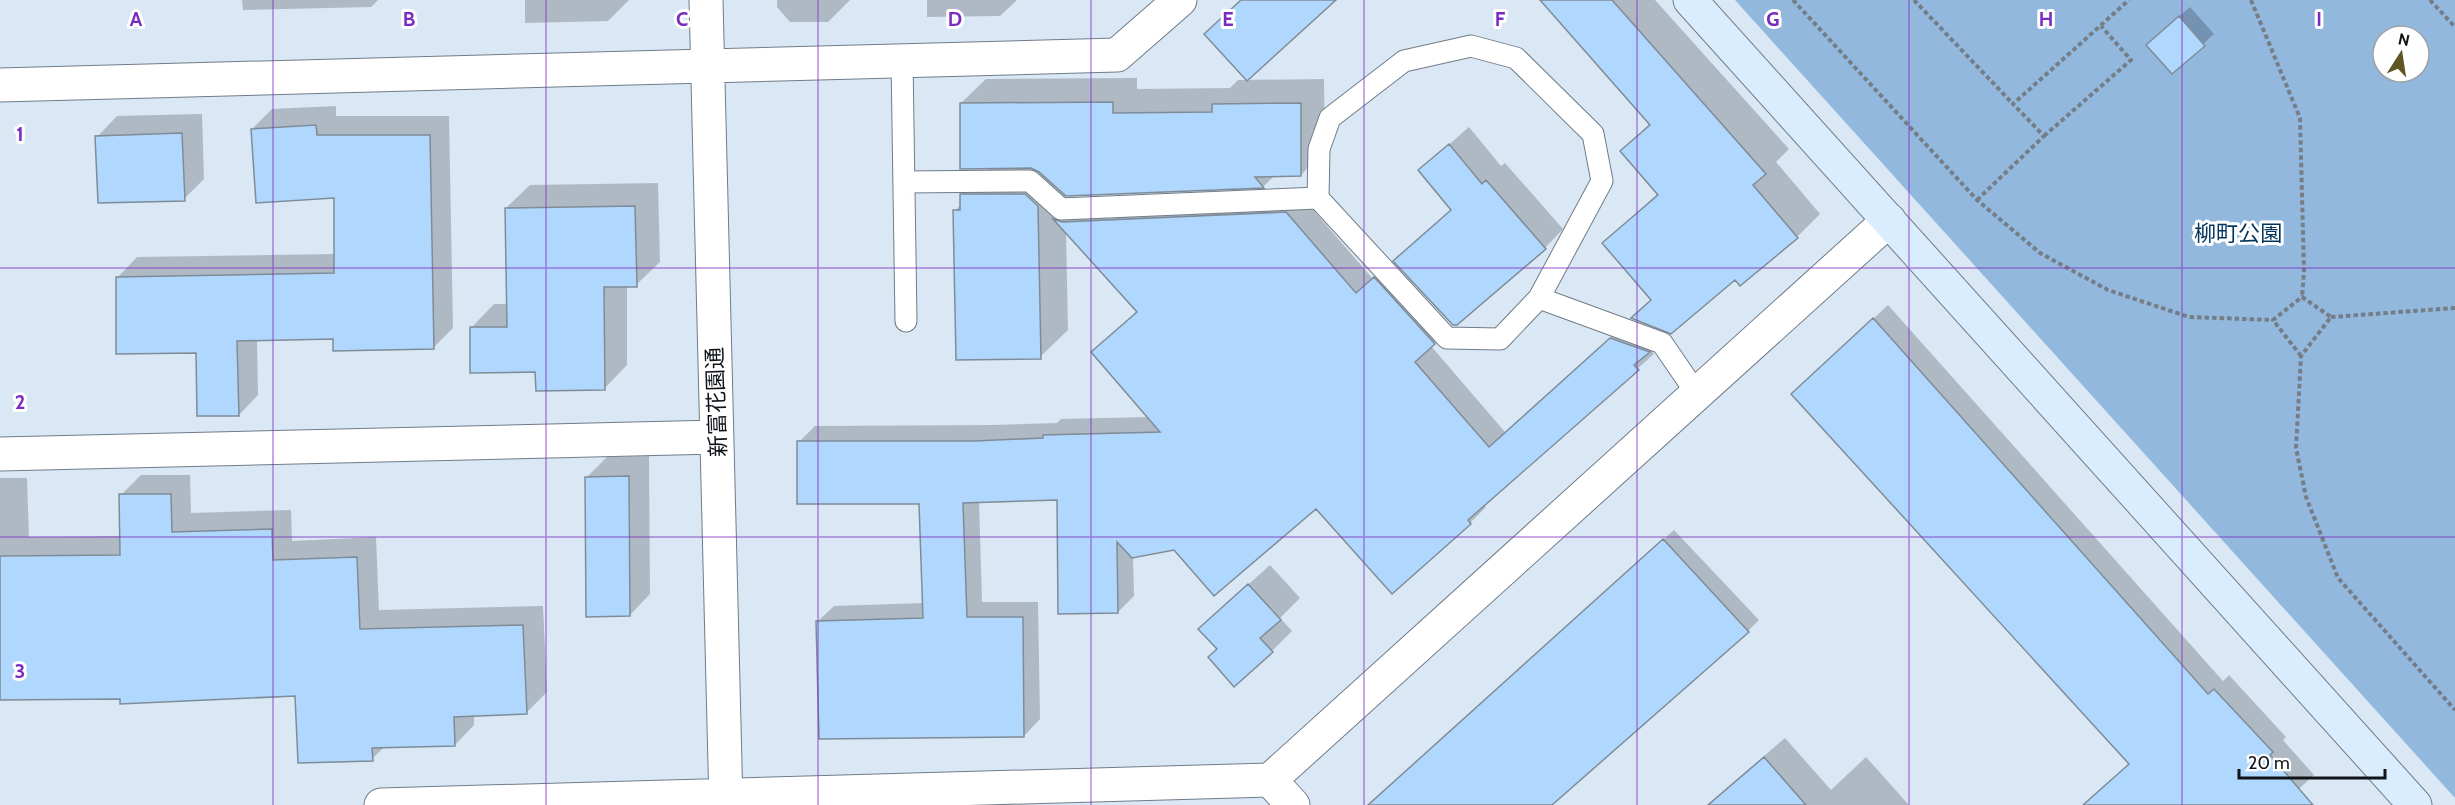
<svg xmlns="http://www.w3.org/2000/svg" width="2455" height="805" viewBox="0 0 2455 805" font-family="Cabin,'Noto Sans JP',sans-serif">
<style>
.green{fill:#92b8de;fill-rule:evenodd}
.shadow{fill:#0003}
.building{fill:#b0d7fd;stroke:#7f8c98;stroke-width:1.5}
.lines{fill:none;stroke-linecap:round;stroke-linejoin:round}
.lane-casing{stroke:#707c88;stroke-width:23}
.street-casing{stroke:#707c88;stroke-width:35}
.secondary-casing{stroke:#707c88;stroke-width:35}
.path{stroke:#757e87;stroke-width:4;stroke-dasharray:4.5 3;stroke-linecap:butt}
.lane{stroke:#fff;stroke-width:21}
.street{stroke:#fff;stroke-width:33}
.secondary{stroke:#daedff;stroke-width:33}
.grid{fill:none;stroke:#7b2cbf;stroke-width:1.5;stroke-opacity:0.55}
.labels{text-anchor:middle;stroke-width:6;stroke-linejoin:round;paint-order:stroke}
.park-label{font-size:22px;fill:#02365d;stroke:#fff}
.street-label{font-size:22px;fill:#101419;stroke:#fff}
.grid-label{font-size:20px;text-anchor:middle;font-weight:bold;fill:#7b2cbf;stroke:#fff;stroke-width:6;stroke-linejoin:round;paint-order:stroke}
</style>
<rect width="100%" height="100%" fill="#dae8f5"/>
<path class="green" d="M1735 0H2455V798ZM2383 36H2419V72H2383Z"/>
<path class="shadow" d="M242 0H378L371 7 243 10Z
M525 0H629L608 21 525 23Z
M777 0H850L828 22H790L777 7Z
M927 0H1017L1000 16 927 17Z
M1542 0H1655L1789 149 1776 162 1820 214 1797 237 1736 278 1652 299 1604 243 1658 193 1622 151 1650 123Z
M2190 7 2214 34 2172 72 2159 34Z
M1137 78V89L1230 88 1238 80 1324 79 1325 150 1301 175H1275L1264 186 1065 195 1066 209 1302 197 1372 278 1391 262 1450 327 1431 346 1505 432 1627 322 1654 354 1483 504 1486 507 1470 523 1316 507 1175 548 1133 556 1134 596 1118 612 1058 498 979 501 982 602H1038L1040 719 1024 736 817 622 834 606 924 603 920 503 799 442 815 426 992 425 1057 423 1061 419 1149 417 1093 352 1138 310 1066 231 1068 330 1040 357 955 211 961 204V195L989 167 961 103 986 79Z
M336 106V116H449L453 328 433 348 334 337 257 339 258 395 239 415 197 352 118 277 137 257 335 254V197L252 129 272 109Z
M202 114 204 179 184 199 97 137 117 116Z
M1469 127 1501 166 1505 163 1563 229 1545 248 1395 261 1452 209 1420 170Z
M658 183 660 262 636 285H627V365L604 389 537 371 471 328 494 304H508L506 208 530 185Z
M1888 305 2223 681 2229 675 2286 737 2283 740 2314 775 2281 805H2084L2131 763 1808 380Z
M649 456 650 594 630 615 587 477 607 457Z
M141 475H190L191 513 291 510 292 541 376 537 379 610 543 606 547 692 527 712 474 715V725L455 745 385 746 372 759 297 694 0 699V478H27L29 537 121 536V495Z
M1674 530 1759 620 1748 631 1550 805H1387L1390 786Z
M1270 565 1300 598 1280 618 1292 631 1272 651 1221 609Z
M1785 738 1831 790 1866 757 1909 805H1707Z"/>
<path class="building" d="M1241 0H1336L1247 81 1204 34Z
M1540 0H1612L1766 174 1753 185 1798 238 1740 286 1735 280 1671 334 1631 318 1651 300 1602 243 1658 195 1620 151 1650 125Z
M2179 16 2205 46 2172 74 2146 45Z
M1113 102V113L1212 112V104L1301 103V176L1255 177 1264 188 1066 196 1039 172 1031 168 960 169V103Z
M316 125 317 135H430L434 349 333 351V339L237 341 239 416H197L196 353 116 354V277L334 273V198L256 203 251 129Z
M182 133 185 201 98 203 95 136Z
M1449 144 1482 184 1486 180 1546 249 1457 325H1453L1393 261 1451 210 1418 170Z
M960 194H1025L1038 206 1041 359 956 360 953 210H960Z
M635 206 637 287H604L605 390 536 391 535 372 470 373V327H507L505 208Z
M1286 212 1356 293 1374 277 1435 344 1415 362 1489 447 1610 338 1650 352 1634 365 1639 370 1468 520 1471 524 1392 594 1316 509 1214 596 1174 550 1132 558 1117 542 1118 613 1058 614 1057 500 963 503 967 617H1023L1024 737 819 739 816 621 923 618 919 504H797V441H975L1043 438V435L1160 432 1091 352 1137 312 1053 219 1062 222Z
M1873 318 2208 694 2214 689 2273 752 2270 755 2313 805H2083L2129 764 1791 394Z
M629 476 630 616 586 617 585 477Z
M119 494H171L172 532 272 529 273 560 357 557 360 629 523 625 527 714 454 717 455 746 372 748 373 761 298 763 295 696 120 704V699L0 700V556L120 555Z
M1663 539 1749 632 1552 805H1368Z
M1248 584 1281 620 1260 638 1273 652 1234 687 1208 657 1217 649 1198 629Z
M1764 757 1806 805H1708Z"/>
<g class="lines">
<defs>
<path id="lane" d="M1471 46 1516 58 1593 134 1602 181 1539 298 1500 339 1447 338 1318 198 1319 149 1330 118 1404 61Z
M902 60 906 321
M904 182 1030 181 1061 209 1318 198
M1539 298 1662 343 1697 394"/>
<path id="street" d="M706 0 726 805
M0 85 1117 55 1180 0
M0 454 717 437
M1270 780 1293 805
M381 805 1270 780 1889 220"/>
<path id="secondary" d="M1690 0 2415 805"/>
</defs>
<use href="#lane" class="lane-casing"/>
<use href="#street" class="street-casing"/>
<use href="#secondary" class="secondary-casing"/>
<path class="path" d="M1793 0 1977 200 2040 253 2108 290 2189 317 2273 320
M1914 0 2013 104
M2251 0 2300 118 2304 272 2302 297
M2430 0 2455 27
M2044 136 2131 60 2101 26
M1977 200 2044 136 2013 104 2129 0
M2331 317 2455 308
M2301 356 2273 320 2302 297 2331 317 2301 356 2296 448 2306 497 2338 578 2455 710"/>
<use href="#lane" class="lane"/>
<use href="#street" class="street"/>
<use href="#secondary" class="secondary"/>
</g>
<path class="grid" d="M273 0V805M546 0V805M818 0V805M1091 0V805M1364 0V805M1637 0V805M1909 0V805M2182 0V805M0 268H2455M0 537H2455"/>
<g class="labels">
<g class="park-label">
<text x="2238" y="241">柳町公園</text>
</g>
<g class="street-label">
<text transform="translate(716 402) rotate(-92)" y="8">新富花園通</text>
</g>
</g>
<g class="grid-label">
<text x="136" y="26">A</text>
<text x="409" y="26">B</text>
<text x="682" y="26">C</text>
<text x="955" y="26">D</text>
<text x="1228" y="26">E</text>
<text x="1500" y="26">F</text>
<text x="1773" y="26">G</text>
<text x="2046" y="26">H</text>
<text x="2319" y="26">I</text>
<text x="20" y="141">1</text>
<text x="20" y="409">2</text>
<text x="20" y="678">3</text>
</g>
<g transform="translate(2401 54) rotate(12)"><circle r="28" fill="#ffffff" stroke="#9fa1a3" stroke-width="1.5"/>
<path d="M0-4.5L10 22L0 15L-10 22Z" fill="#615724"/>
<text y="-9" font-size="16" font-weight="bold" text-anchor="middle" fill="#101419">N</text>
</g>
<path d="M2239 769v9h146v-9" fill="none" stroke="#101419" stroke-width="3"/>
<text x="2248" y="769" font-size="18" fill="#101419" stroke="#ffffff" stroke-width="4.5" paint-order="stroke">20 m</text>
</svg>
